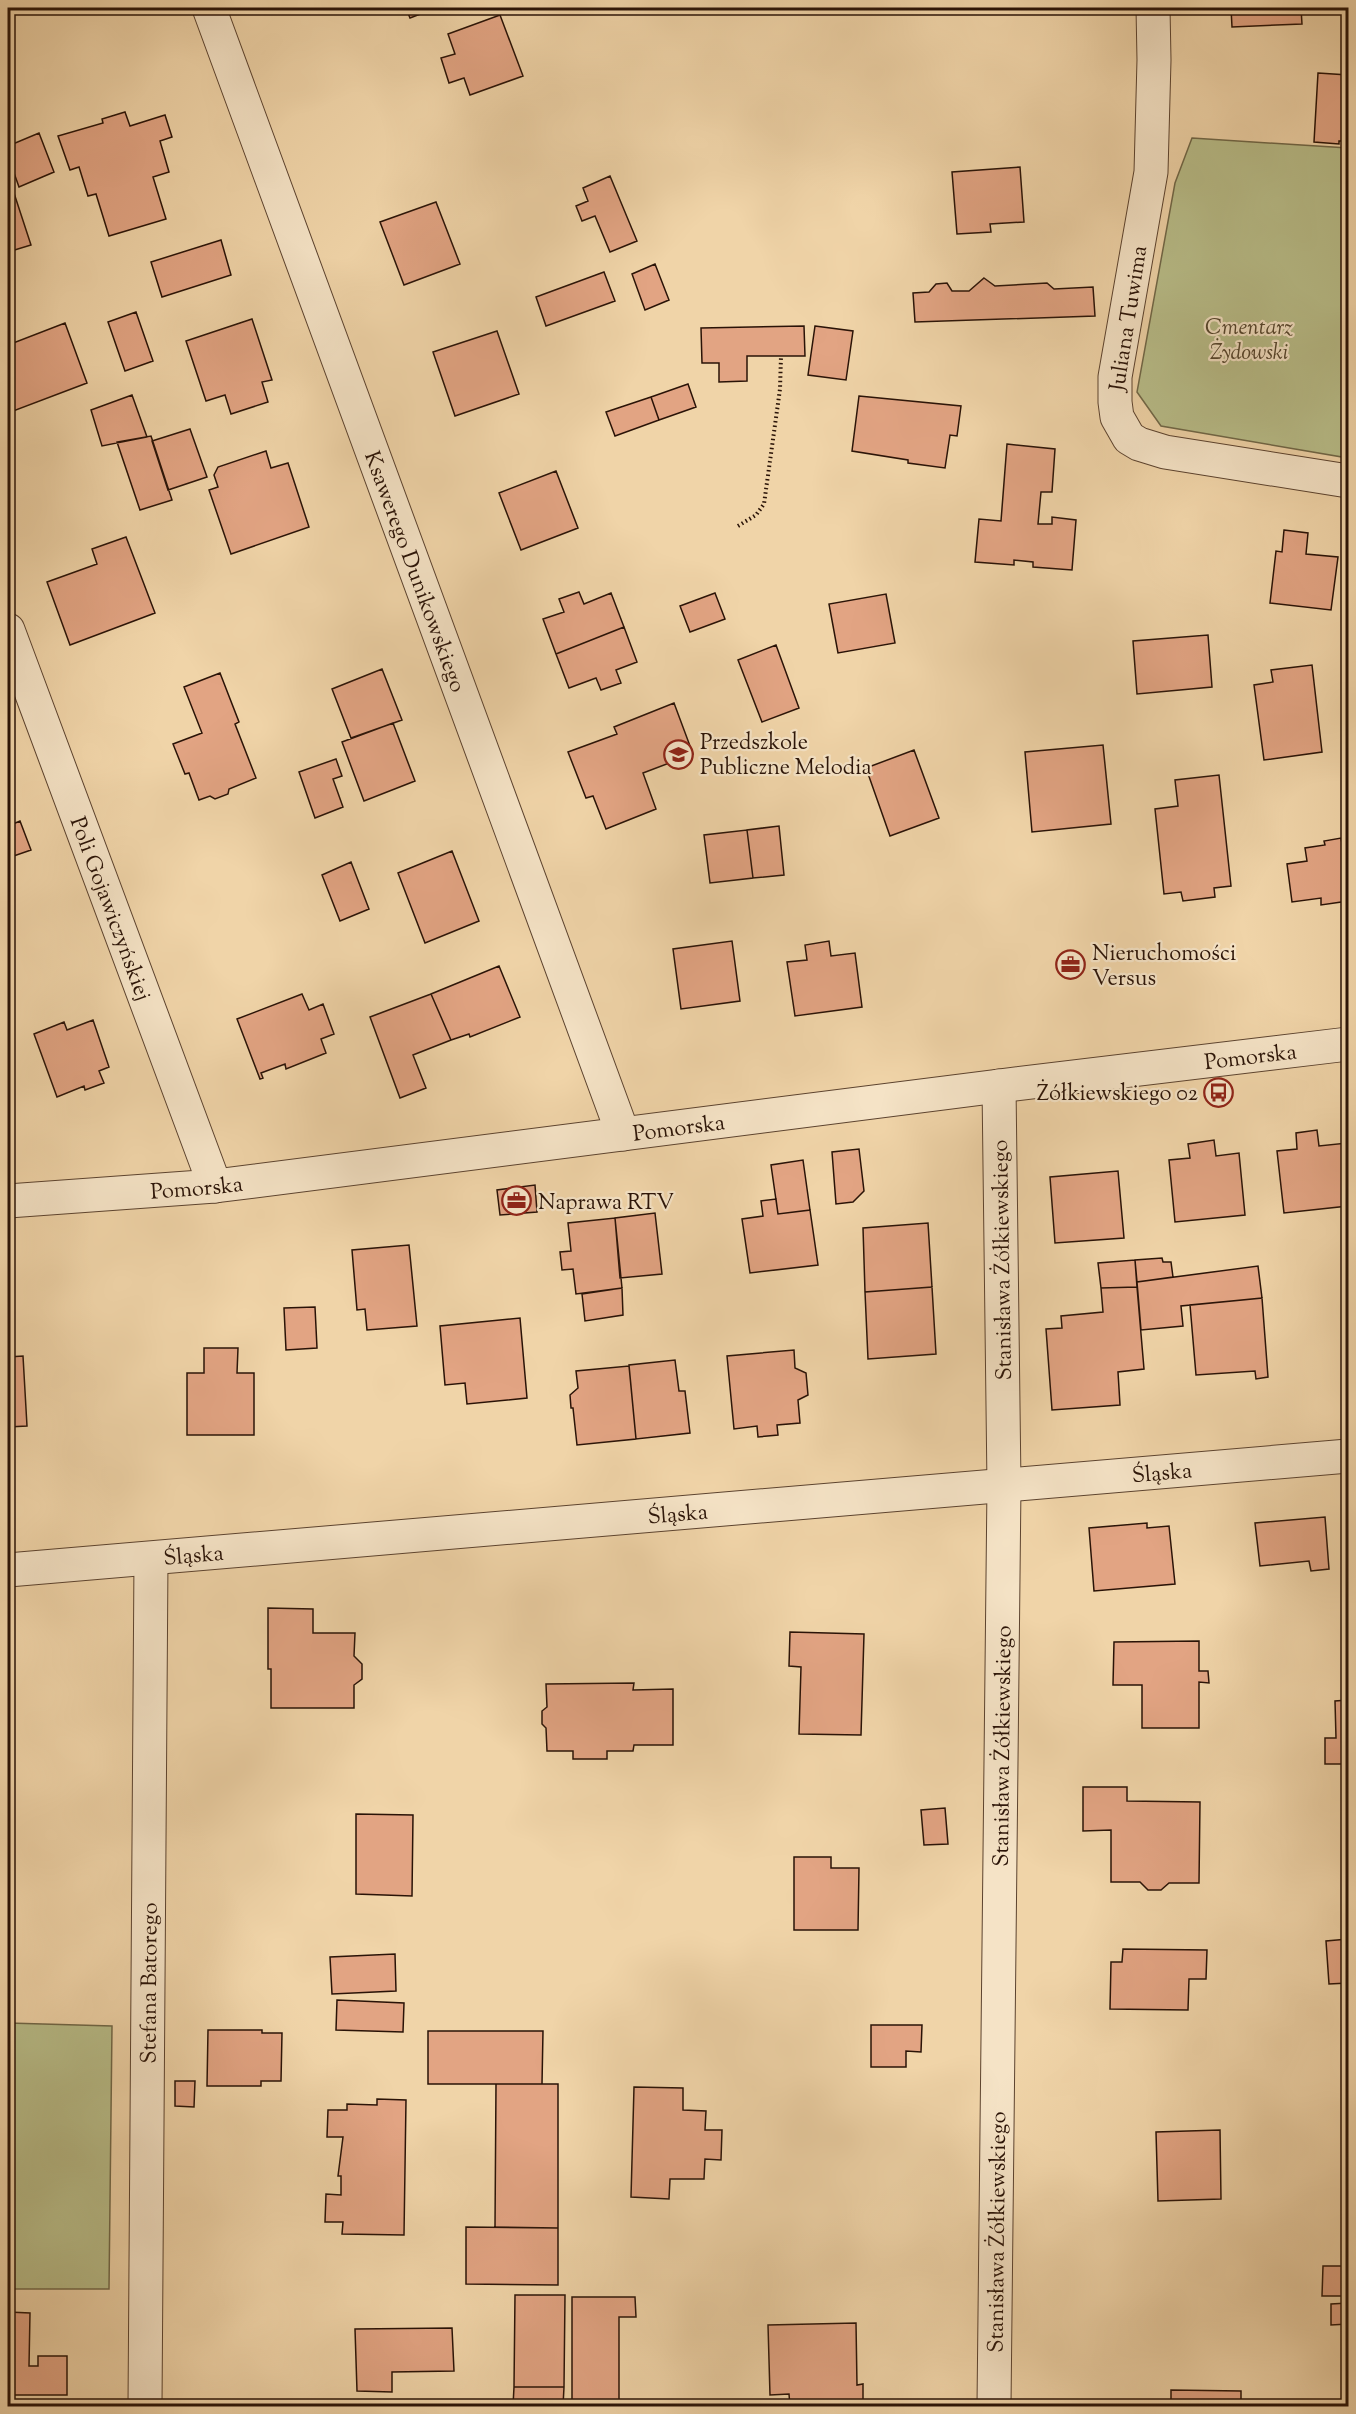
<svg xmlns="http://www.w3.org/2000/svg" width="1356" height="2414" viewBox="0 0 1356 2414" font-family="'Sorts Mill Goudy',serif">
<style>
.green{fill:#b8bd89;stroke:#716848;stroke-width:1.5}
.building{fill:#e2a483;stroke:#2a1307;stroke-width:1.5}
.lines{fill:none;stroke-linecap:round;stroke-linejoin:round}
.street-casing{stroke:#5c432f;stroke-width:35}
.path{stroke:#2a1307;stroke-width:4;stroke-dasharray:1.5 3;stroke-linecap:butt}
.street{stroke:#f5e3c6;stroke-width:33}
.labels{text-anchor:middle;stroke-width:4.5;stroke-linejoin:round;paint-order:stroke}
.street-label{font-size:22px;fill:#2a1307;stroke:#f5e3c6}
.park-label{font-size:22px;font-style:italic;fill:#55462e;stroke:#f5e3c6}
.poi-label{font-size:22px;fill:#2a1307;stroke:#f5e3c6;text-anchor:start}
</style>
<rect width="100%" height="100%" fill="#f0d4a8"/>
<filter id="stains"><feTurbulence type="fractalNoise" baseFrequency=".00333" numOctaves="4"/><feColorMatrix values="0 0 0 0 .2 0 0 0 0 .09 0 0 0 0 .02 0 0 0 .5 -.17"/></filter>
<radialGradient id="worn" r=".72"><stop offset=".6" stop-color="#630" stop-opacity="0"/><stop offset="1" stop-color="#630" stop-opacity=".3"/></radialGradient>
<path class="green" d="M1192 138 1348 148V458L1161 426 1137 392 1175 183Z
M8 2023 112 2026 109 2289H8Z"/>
<path class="building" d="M406 8H436L410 18Z
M1231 8H1301L1302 24 1232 27Z
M500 15 523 76 470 95 464 78 449 83 441 58 455 54 448 34Z
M1318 73 1348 75V141H1339V144L1314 142Z
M125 112 130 126 165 115 172 137 160 141 169 172 153 177 166 219 109 236 96 194 88 196 79 167 70 170 58 136 103 123 102 119Z
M39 133 54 172 19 187 8 156V146Z
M1020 167 1024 222 990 224 991 232 957 234 952 172Z
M610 176 637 241 610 252 595 216 582 221 576 206 588 201 583 188Z
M12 187 31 245 8 252V189Z
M436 202 460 264 404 285 380 222Z
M221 240 231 275 162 297 151 262Z
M655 264 669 300 645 310 632 274Z
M604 272 615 301 546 326 536 297Z
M984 278 995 286 1047 283 1054 289 1093 287 1095 316 915 322 913 293 929 292 936 284 947 283 952 291H969Z
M136 312 153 361 125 371 108 322Z
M252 319 272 380 262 382 268 402 231 414 225 395 206 401 186 341Z
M65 323 87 383 8 413V345Z
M804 326 805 356H747V381L719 382V363H702L701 328Z
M815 326 853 331 846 380 808 375Z
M497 331 519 394 455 416 433 352Z
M688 384 696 407 659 420 651 397Z
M132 395 147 437 102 446 91 410Z
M859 396 961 406 957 436 950 435 945 468 908 463V460L852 451Z
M651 397 659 420 615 436 606 412Z
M190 429 207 477 168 490 152 441Z
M151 436 172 500 140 510 117 442Z
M1007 444 1055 449 1052 492H1041L1038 524H1052V517L1076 520 1072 570 1033 567V562L1014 560V565L975 562 979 519 1001 521Z
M266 451 271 468 288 463 309 527 231 554 209 490 218 487 214 475 218 467Z
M556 471 578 528 521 550 499 493Z
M1284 530 1308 533 1306 554 1338 557 1331 610 1270 603 1276 551 1282 552Z
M126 537 155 613 70 645 47 582 97 564 92 549Z
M579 592 584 604 611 593 624 627 556 654 543 619 564 612 559 599Z
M715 593 725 619 690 632 680 606Z
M886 594 895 643 838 653 829 604Z
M624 627 637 662 616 670 621 683 601 690 596 678 569 688 556 654Z
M1208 635 1212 687 1137 694 1133 641Z
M776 645 799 708 762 722 738 660Z
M1312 665 1322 752 1264 760 1254 685 1273 682 1271 670Z
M382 669 402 720 351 738 332 689Z
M220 673 239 722 235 724 256 778 229 789 228 794 215 799 210 796 199 800 189 773 185 774 173 744 202 733 184 687Z
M674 703 693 754 643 773 656 809 606 829 593 796 586 798 568 752 617 734 614 727Z
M393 723 415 781 364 801 342 742Z
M1103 745 1111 824 1032 832 1025 752Z
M914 750 939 818 890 836 866 768Z
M336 759 342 776 333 779 343 807 315 818 299 772Z
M1219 775 1231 886 1214 888 1215 897 1183 901 1181 892 1164 894 1155 809 1178 806 1175 780Z
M20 821 31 850 8 858V826Z
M779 826 784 875 753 878 747 830Z
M747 830 753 878 710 883 704 835Z
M1341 838 1348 876V901L1321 905V898L1292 902 1287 864 1307 861 1305 848 1325 845 1324 841Z
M452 851 479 921 425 943 398 873Z
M351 862 369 909 340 921 322 875Z
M732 941 740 1001 681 1009 673 949Z
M829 941 831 956 855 953 862 1007 795 1016 787 962 807 960 805 945Z
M499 966 520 1017 470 1037 469 1034 451 1040 431 994Z
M302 994 309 1010 323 1004 334 1034 321 1039 326 1053 286 1069 285 1064 261 1073 263 1078 260 1079 237 1019Z
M431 994 451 1040 413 1055 426 1088 400 1098 370 1017Z
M93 1020 109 1067 99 1071 104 1083 85 1090 84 1086 57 1097 34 1034 64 1022 67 1030Z
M1317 1130 1319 1146 1347 1143 1348 1206 1284 1213 1277 1151 1297 1149 1296 1133Z
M1214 1140 1216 1156 1239 1153 1245 1215 1175 1222 1169 1160 1190 1158 1188 1144Z
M859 1149 864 1191 853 1202 836 1204 832 1152Z
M803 1160 810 1210 778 1214 771 1165Z
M1118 1171 1124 1238 1055 1243 1050 1177Z
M535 1185 537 1212 500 1215 497 1190Z
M776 1199 778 1214 810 1210 818 1265 750 1273 742 1219 763 1216 761 1201Z
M655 1213 662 1274 620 1278 615 1218Z
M615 1218 622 1288 576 1294 573 1269 562 1270 560 1252 571 1251 568 1223Z
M928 1223 932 1287 865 1292 863 1228Z
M409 1245 417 1326 367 1330 365 1309 357 1310 352 1250Z
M1162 1258 1163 1262H1171L1173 1277 1137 1282 1135 1260Z
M1135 1260 1137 1287 1101 1288 1098 1263Z
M1258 1266 1262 1298 1181 1306 1183 1326 1141 1330 1137 1282Z
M932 1287 936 1354 868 1359 865 1292Z
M1137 1287 1144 1369 1118 1372 1120 1405 1052 1410 1046 1329 1062 1328 1061 1316 1103 1312 1101 1288Z
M622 1288 623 1315 585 1321 582 1294Z
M1262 1298 1268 1377 1256 1379 1255 1371 1196 1375 1190 1305Z
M315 1307 317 1348 286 1350 284 1308Z
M520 1318 527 1398 467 1404 465 1383 445 1385 440 1326Z
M204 1348H238L237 1373H254V1435H187V1373H204Z
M794 1350 795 1368 806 1373 808 1395 798 1400 800 1423 777 1425 778 1435 758 1437 757 1426 734 1429 727 1356Z
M23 1356 27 1426 8 1427V1357Z
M675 1360 679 1391H685L690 1433 636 1439 629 1365Z
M629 1366 636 1439 577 1445 573 1408H571L570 1395 578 1388 576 1371Z
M1325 1517 1329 1569 1311 1571 1309 1561 1260 1566 1255 1523Z
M1147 1523V1528L1169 1526 1175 1584 1094 1591 1089 1528Z
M268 1608 313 1609V1633H355L354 1656 362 1664V1679L354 1685V1708H271V1669H268Z
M790 1632 864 1634 861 1735 799 1734 801 1667 789 1666Z
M1199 1641V1671H1208L1209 1683 1199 1682V1728H1142V1685H1113L1114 1642Z
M634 1683 633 1690 673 1689V1745H634L633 1751H607V1759H573V1751H547L546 1728 542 1724V1711L547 1707 546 1684Z
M1348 1700V1764H1325V1738H1336L1335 1701Z
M1083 1787H1127V1801L1200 1802 1199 1883H1169L1161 1890H1148L1140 1882H1111V1830L1083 1831Z
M945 1808 948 1844 924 1845 921 1810Z
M356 1814 413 1815 412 1896 356 1894Z
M794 1857H831V1868H859L858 1930H794Z
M1348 1939V1983L1329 1984 1326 1941Z
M1123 1949 1207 1950 1206 1979H1189L1188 2010 1110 2009 1111 1962H1122Z
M395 1954 396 1991 332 1994 330 1957Z
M337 2000 404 2003 403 2032 336 2030Z
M871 2025H922L921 2052 906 2051V2067H871Z
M208 2030H262V2033H282L281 2081H261V2086H207Z
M428 2031H543L542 2084H428Z
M175 2081H195L194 2107 175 2106Z
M496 2084H558V2228L495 2227Z
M634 2087 683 2088V2110L706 2111 705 2130H722L721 2160 705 2159 704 2179H670L669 2199 631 2197Z
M377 2099 406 2100 404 2235 342 2234 343 2222H325L326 2194 341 2195V2176H338L343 2137H327L328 2110H347V2104L377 2105Z
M1220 2130 1221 2199 1158 2201 1156 2132Z
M466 2227 558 2228V2285L466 2284Z
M1323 2266H1348V2296H1322Z
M515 2295H565L564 2387H514Z
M572 2297H635L636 2317H619V2406H572Z
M1348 2303V2324L1331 2325V2304Z
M8 2312 30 2313 29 2366H38V2356H67V2395H8Z
M856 2323 857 2385 863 2384V2406H790L789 2394 770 2395 768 2325Z
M452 2328 454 2371 392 2372V2392L357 2391 355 2329Z
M514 2387H564L563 2406H513Z
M1171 2390 1241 2391V2406H1171Z"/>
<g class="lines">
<defs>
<g id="street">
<path id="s1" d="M209 8 623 1134"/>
<path d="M1153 8 1154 60 1151 172 1115 377V402L1117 417 1129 438 1139 444 1165 452 1348 481"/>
<path id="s2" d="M8 630 215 1186"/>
<path id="s3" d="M8 1201 215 1186 999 1086 1348 1044"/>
<path id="s4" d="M8 1570 1348 1456"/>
<path id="s5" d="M145 2406 151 1559"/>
<path id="s6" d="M994 2406 1004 1485 999 1086"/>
</g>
</defs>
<use href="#street" class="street-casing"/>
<path class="path" d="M738 526 756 515 764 504 780 389 781 356"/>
<use href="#street" class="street"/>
</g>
<defs>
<symbol id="school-ring" viewBox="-11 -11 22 22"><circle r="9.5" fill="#f5e3c6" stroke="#8f2418" stroke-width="1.5"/><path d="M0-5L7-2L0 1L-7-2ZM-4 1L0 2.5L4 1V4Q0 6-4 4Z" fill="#8f2418"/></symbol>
<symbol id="office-ring" viewBox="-11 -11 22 22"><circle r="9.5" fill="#f5e3c6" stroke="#8f2418" stroke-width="1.5"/><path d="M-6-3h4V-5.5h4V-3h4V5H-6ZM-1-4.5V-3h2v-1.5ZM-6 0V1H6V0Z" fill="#8f2418"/></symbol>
<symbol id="bus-ring" viewBox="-11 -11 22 22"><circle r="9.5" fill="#f5e3c6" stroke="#8f2418" stroke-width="1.5"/><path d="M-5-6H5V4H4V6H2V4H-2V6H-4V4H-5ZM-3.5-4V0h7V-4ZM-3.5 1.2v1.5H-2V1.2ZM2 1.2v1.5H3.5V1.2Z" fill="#8f2418"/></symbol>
</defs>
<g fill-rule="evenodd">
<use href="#school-ring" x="662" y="738" width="33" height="33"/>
<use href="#office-ring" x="1054" y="948" width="33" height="33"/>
<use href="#bus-ring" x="1202" y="1076" width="33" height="33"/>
<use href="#office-ring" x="500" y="1184" width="33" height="33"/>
</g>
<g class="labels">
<g class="street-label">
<text transform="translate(1127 318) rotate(-81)" y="8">Juliana Tuwima</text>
<text dy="8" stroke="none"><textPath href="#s1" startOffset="600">Ksawerego Dunikowskiego</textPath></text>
<text dy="8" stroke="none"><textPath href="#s2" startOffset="297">Poli Gojawiczyńskiej</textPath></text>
<text dy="8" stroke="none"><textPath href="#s3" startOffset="1251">Pomorska</textPath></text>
<text dy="8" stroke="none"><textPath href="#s3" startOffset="675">Pomorska</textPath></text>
<text dy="8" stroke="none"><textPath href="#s3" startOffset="189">Pomorska</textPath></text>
<text transform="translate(1001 1260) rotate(-91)" y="8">Stanisława Żółkiewskiego</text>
<text dy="8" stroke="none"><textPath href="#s4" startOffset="1158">Śląska</textPath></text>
<text dy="8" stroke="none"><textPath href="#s4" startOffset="672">Śląska</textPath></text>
<text dy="8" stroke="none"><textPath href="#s4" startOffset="186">Śląska</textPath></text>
<text dy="8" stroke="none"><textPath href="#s6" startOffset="660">Stanisława Żółkiewskiego</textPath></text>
<text dy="8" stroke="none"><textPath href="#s5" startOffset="423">Stefana Batorego</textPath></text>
<text dy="8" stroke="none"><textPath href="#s6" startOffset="174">Stanisława Żółkiewskiego</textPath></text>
</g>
<g class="park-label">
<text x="1249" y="334">Cmentarz<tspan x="1249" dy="25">Żydowski</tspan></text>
</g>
<g class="poi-label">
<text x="700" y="749">Przedszkole<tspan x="700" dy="25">Publiczne Melodia</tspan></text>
<text x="1092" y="960">Nieruchomości<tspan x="1092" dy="25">Versus</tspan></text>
<text x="1198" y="1100" text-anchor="end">Żółkiewskiego 02</text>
<text x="538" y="1209">Naprawa RTV</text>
</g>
</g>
<rect width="1356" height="2414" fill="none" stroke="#f0d4a8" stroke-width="30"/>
<rect x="9" y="9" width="1338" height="2396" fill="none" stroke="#2a1307" stroke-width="3"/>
<rect x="15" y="15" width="1326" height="2384" fill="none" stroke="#2a1307" stroke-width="1.5"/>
<rect width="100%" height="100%" filter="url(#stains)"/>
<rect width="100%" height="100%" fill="url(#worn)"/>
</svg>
